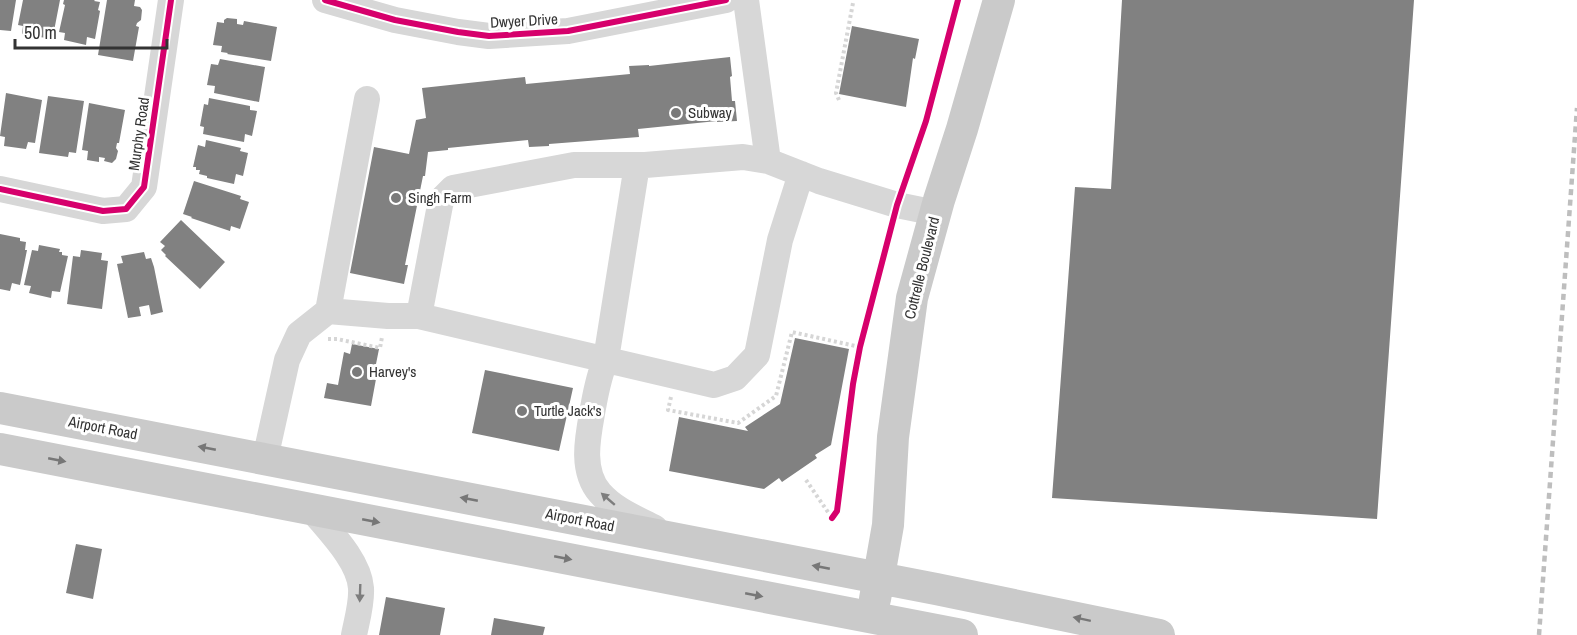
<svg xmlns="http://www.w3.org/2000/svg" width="1577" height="635" viewBox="0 0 1577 635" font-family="'Archivo Narrow',sans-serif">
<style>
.building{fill:#818181}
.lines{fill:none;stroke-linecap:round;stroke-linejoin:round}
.path{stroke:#d6d6d6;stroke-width:4;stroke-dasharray:3 3;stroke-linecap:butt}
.minor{stroke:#d7d7d7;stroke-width:26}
.major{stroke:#cacaca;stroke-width:32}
.rail{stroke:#bebebe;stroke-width:4.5;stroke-dasharray:6 4.5;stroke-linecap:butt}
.cycleway-casing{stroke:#fff;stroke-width:10}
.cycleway{stroke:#d6006c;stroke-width:6}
.oneway{fill:#777}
.oneway2{fill:#7d7d7d}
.poi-dot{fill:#7a7a7a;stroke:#fff;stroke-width:2}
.labels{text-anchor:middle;stroke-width:6;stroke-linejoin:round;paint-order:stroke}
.street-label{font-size:15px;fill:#333;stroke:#fff}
.poi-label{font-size:15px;fill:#333;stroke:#fff;text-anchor:start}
</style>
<rect width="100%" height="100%" fill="#fff"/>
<path class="building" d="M0 0H16L11 31 0 30Z
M23 0H60L54 31 47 30 46 38 22 34 23 26 18 25Z
M64 0H95L94 1 100 2 98 10 100 11 95 39 87 37 86 45 64 40 65 33 59 32 65 5 63 4Z
M107 0H135L134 6 140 7 142 10 141 20 137 23 136 26 139 27 133 61 98 55Z
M1122 0H1414L1377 519 1052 498 1075 187 1111 189Z
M227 18 237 19V24L243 25 244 21 277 27 271 61 227 54 228 53 221 52 222 46 213 45 217 22 224 23V20Z
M852 26 919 39 915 59 913 58 906 107 839 94Z
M730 57 732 76 730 77 732 101H735L737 121 717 122V121L638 129 639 137 549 144V146L529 147 528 140 448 148V150L428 152 425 176H423L405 265H408L404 284 350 273 374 147 409 154 416 120 426 118 422 88 525 77 526 84 630 74 629 66 649 65V66Z
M220 59 265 67 259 102 214 93 215 86 207 85 211 64 218 65Z
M6 93 42 100 35 143 28 142 26 149 4 146 5 137 0 136Z
M48 96 84 101 76 153 69 152 68 157 39 153Z
M209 98 250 106V110L257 111 252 136 245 134 244 142 203 134 204 127 200 126 204 104 208 105Z
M89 103 125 110 119 143H117L116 148 118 151 116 159 112 163 104 161 105 158 99 157V162L87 160 88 151 82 150Z
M206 140 241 148 240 151 248 153 243 176 236 174 234 184 207 178V176L199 174 200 170H196V167H193L198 145 205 147Z
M194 181 241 196 240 199 249 202 240 229 231 226 230 231 191 218 192 217 183 214Z
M181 220 225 262 200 289 165 256 166 255 161 250 165 246 160 242Z
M0 234 20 238V241L26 242 25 250H27L20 285 12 283 10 291 0 289Z
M39 245 60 249 59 252H62V255L68 256 60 292 52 291 51 298 29 293 31 286 24 285 32 250 38 251Z
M81 250 102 253 101 260 108 261 102 309 67 304 73 256 80 257Z
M144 252 146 259 151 258 154 267 163 312 151 315 149 305 139 307 141 316 128 318 117 264 123 263 121 256Z
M795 338 849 349 831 445 815 455 817 458 782 482 779 478 764 489 669 471 679 417 748 431 745 427 780 404Z
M352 344 379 349 373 379H376L371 406 324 398 327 383 338 385 344 352 350 354Z
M485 370 573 388 559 451 472 433Z
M76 544 102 549 93 599 66 593Z
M386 597 445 608 440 635H379Z
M494 618 545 627 543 635H491Z"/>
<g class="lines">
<path class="path" d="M839 100 836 93 853 3
M328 339H337L380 348 382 337
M671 397 668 410 738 423 776 396 792 332 860 347
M806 480 832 518"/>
<path class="minor" d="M325 0 395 20 458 32 489 36 568 31 726 0
M746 0 768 161
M367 99 328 311 388 316H419L714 385 735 378 757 355 780 240 801 174
M637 165 606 359C599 375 596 391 593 408 588 436 580 470 600 493 615 510 636 518 655 528
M0 189 103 211 126 209 144 187 171 0
M419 316 441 200 453 188 574 165H645L743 157 768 161 819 181 897 205 936 213
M265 459 287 360 299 334 328 311
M311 509C328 530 359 560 361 588 362 603 357 620 354 635"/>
<path class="major" d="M0 408 936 589 1159 635
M0 449 962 635
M875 599 888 525 893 437 912 298 939 200 962 129 999 0"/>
<path class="rail" d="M1539 635 1577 108"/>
<defs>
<path id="cycleway" d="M325 0 395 20 458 32 489 36 568 31 726 0
M0 189 103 211 126 209 144 187 171 0
M832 518 837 511 853 384 860 347 897 205 926 121 958 0"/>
</defs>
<use href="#cycleway" class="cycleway-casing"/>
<use href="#cycleway" class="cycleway"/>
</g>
<defs><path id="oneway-solid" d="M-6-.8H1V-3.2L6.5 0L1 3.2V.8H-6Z" transform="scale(1.5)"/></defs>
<g class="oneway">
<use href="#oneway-solid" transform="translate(207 448) rotate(-169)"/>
<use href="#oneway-solid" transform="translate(57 460) rotate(11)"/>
<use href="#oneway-solid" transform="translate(469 499) rotate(-169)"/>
<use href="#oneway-solid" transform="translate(371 521) rotate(11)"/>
<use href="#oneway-solid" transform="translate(563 558) rotate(11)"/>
<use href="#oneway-solid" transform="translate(821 567) rotate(-169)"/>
<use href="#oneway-solid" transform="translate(754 595) rotate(11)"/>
<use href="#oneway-solid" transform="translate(1082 619) rotate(-168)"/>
</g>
<g class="oneway2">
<use href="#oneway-solid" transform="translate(608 499) rotate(-139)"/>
<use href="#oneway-solid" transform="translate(360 593) rotate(92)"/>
</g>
<g class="poi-dot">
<circle cx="676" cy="113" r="6"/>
<circle cx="396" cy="198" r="6"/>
<circle cx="357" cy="372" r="6"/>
<circle cx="522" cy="411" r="6"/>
</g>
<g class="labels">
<g class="street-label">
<text transform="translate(524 21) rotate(-3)" y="5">Dwyer Drive</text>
<text transform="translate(139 134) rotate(-82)" y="5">Murphy Road</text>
<text transform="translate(922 268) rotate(-76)" y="5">Cottrelle Boulevard</text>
<text transform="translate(103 428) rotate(11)" y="5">Airport Road</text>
<text transform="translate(580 520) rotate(11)" y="5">Airport Road</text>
</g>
<g class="poi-label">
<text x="688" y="118">Subway</text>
<text x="408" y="203">Singh Farm</text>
<text x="369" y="377">Harvey's</text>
<text x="534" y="416">Turtle Jack's</text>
</g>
</g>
<path d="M15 39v9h152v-9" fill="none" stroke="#333333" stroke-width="3"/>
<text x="24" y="39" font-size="18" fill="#333333" stroke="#ffffff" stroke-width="4.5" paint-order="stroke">50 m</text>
</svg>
